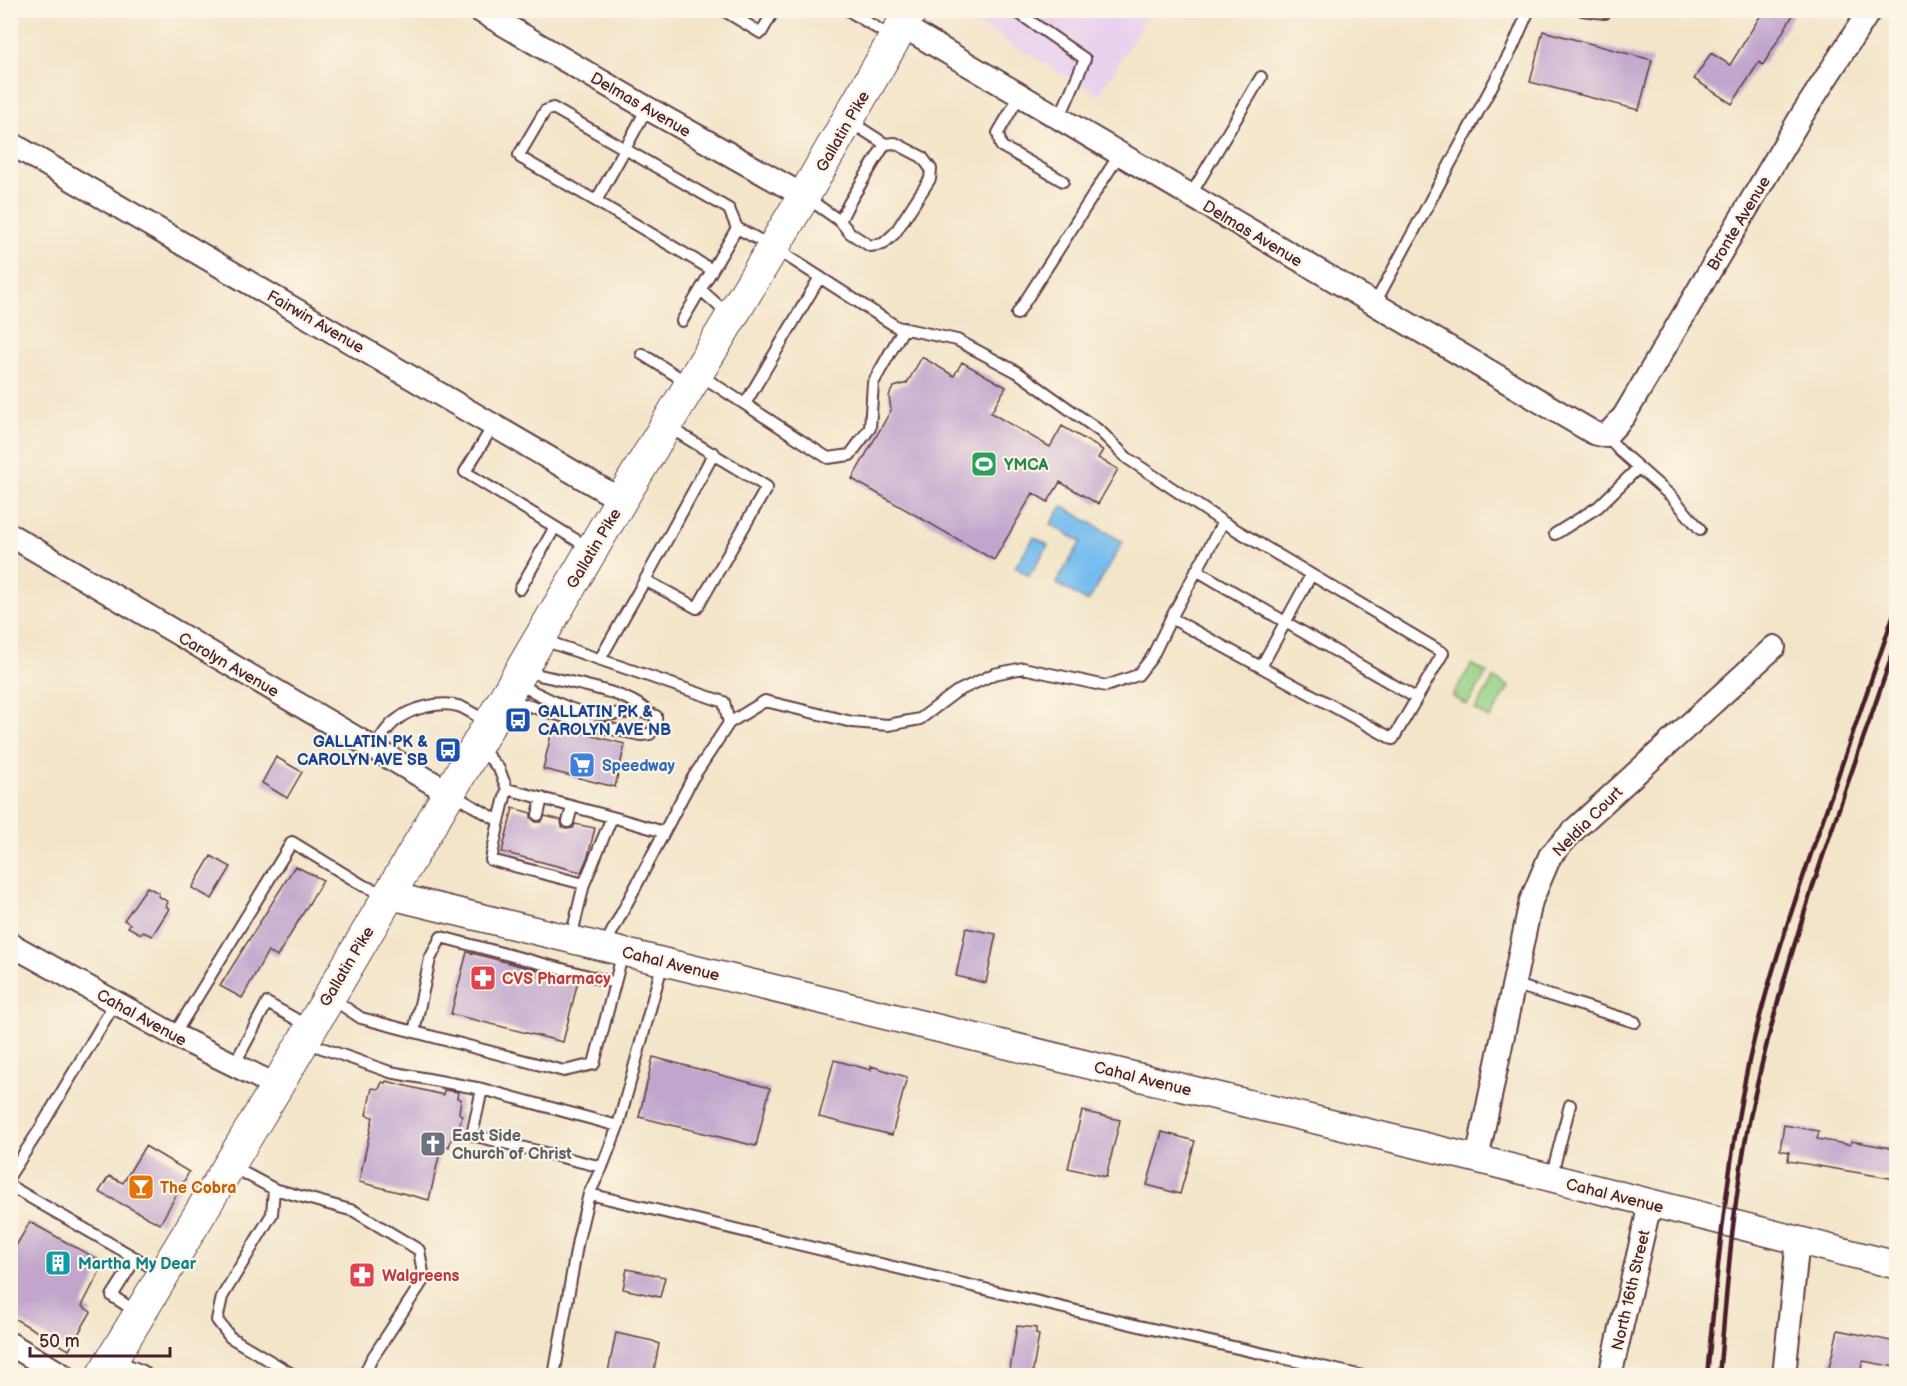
<svg xmlns="http://www.w3.org/2000/svg" width="1907" height="1386" viewBox="0 0 1907 1386" font-family="'Balsamiq Sans',sans-serif">
<style>
.built{fill:#e8d2ee}
.green{fill:#98d387;stroke:#717959;stroke-width:1.5}
.water{fill:#76bdee;stroke:#606e8c;stroke-width:1.5}
.building{fill:#c1a5cd}
.lines{fill:none;stroke-linecap:round;stroke-linejoin:round}
.service-casing{stroke:#633d43;stroke-width:14}
.minor-casing{stroke:#633d43;stroke-width:26}
.tertiary-casing{stroke:#633d43;stroke-width:30}
.secondary-casing{stroke:#633d43;stroke-width:34}
.service{stroke:#fff;stroke-width:10}
.minor{stroke:#fff;stroke-width:22}
.tertiary{stroke:#fff;stroke-width:27}
.secondary{stroke:#fff;stroke-width:32}
.rail{stroke:#4a1f2b;stroke-width:4.5}
.labels{text-anchor:middle;stroke-width:4.5;stroke-linejoin:round;paint-order:stroke}
.street-label{font-size:16px;fill:#4a1f2b;stroke:#fcf5e5}
.leisure-label{font-size:16px;font-weight:bold;fill:#27864d;stroke:#fcf5e5;text-anchor:start}
.transit-label{font-size:16px;font-weight:bold;fill:#164399;stroke:#fcf5e5;text-anchor:start}
.shop-label{font-size:16px;font-weight:bold;fill:#366cbe;stroke:#fcf5e5;text-anchor:start}
.health-label{font-size:16px;font-weight:bold;fill:#be3a42;stroke:#fcf5e5;text-anchor:start}
.worship-label{font-size:16px;font-weight:bold;fill:#5b616d;stroke:#fcf5e5;text-anchor:start}
.food-label{font-size:16px;font-weight:bold;fill:#c56008;stroke:#fcf5e5;text-anchor:start}
.culture-label{font-size:16px;font-weight:bold;fill:#0d838f;stroke:#fcf5e5;text-anchor:start}
</style>
<rect width="100%" height="100%" fill="#fcf5e5"/>
<filter id="ink" filterUnits="userSpaceOnUse"><feTurbulence type="fractalNoise" baseFrequency=".0167" numOctaves="2"/><feDisplacementMap in="SourceGraphic" scale="12" xChannelSelector="R" yChannelSelector="G"/><feConvolveMatrix kernelMatrix="1 2 1 2 8 2 1 2 1" color-interpolation-filters="sRGB"/></filter>
<filter id="wash" filterUnits="userSpaceOnUse"><feTurbulence type="fractalNoise" baseFrequency=".008" numOctaves="4" result="noise"/><feDisplacementMap in="SourceGraphic" scale="24" xChannelSelector="R" yChannelSelector="G"/><feGaussianBlur stdDeviation="1.35" result="paint"/><feColorMatrix in="noise" values="0 0 0 0 0 0 0 0 0 0 0 0 0 0 0 0 0 1.4 0 .05"/><feComposite in="paint" operator="in"/></filter>
<g filter="url(#wash)">
<rect width="100%" height="100%" fill="#f2e5c9"/>
<path class="built" d="M954 11H1150L1099 95Z"/>
<path class="green" d="M1472 664 1487 673 1467 705 1452 696Z
M1494 678 1509 687 1490 719 1475 710Z"/>
<path class="water" d="M1062 506 1123 542 1088 602 1056 583 1081 542 1051 524Z
M1034 537 1048 545 1029 576 1015 567Z"/>
<g id="blocks">
<path class="building" d="M1764 10H1796L1763 65 1759 62 1732 104 1694 79 1711 53 1730 65Z
M1543 31 1652 60 1639 110 1530 82Z
M922 357 954 376 962 362 1006 387 991 413 1050 447 1062 426 1103 450 1098 458 1118 469 1098 504 1060 482 1048 502 1033 493 994 560 852 479 891 410 889 396 891 391 894 387 907 383Z
M553 726 625 744 615 787 543 769Z
M276 757 302 772 287 798 262 783Z
M513 808 531 813V818L536 822H541L545 816 561 820 562 827 567 829 573 828 575 824 595 828 588 856 581 872 502 852Z
M211 856 231 867 212 899 192 888Z
M295 866 323 880 277 957 268 951 242 998 220 986Z
M147 887 159 893 158 896 168 902 166 906 169 909 152 936 143 932 141 934 128 927 130 924 124 920Z
M966 928 996 934 986 983 956 976Z
M467 952 578 981 563 1042 451 1014Z
M653 1057 770 1088 756 1146 639 1117Z
M834 1060 871 1070V1066L907 1077 892 1135 819 1117Z
M386 1081 443 1095 444 1090 458 1092 457 1098 461 1099 459 1113 462 1116 458 1132 453 1134 449 1147 445 1145 443 1153 440 1152 429 1200 359 1182 373 1117 366 1115 372 1088 379 1089 382 1082 385 1083Z
M1082 1111 1120 1120 1106 1177 1068 1168Z
M1784 1125 1819 1131 1817 1139 1850 1145 1851 1141 1896 1149V1179L1788 1161 1789 1152 1780 1150Z
M1162 1132 1195 1141 1180 1194 1147 1185Z
M145 1146 189 1172 160 1224 99 1192 109 1176 123 1183Z
M30 1222 104 1263 82 1306 91 1312 69 1350 10 1316V1256Z
M627 1269 665 1277 660 1297 623 1289Z
M1017 1326 1036 1328V1334L1039 1335 1032 1376H1009Z
M1838 1330 1896 1342V1367L1863 1361 1859 1376H1844L1828 1372Z
M616 1333 653 1341 659 1344 653 1376H622L608 1372Z"/>
</g>
</g>
<g filter="url(#ink)">
<use href="#blocks" fill-opacity="0" stroke="#633d43" stroke-width="1.5"/>
<g class="lines">
<defs>
<path id="service" d="M723 10 761 33 774 10
M848 10 891 37
M1014 10 1085 59 1059 119
M1582 10 1605 13 1608 10
M1020 95 998 133 1001 146 1063 181
M647 108 625 149 729 209 737 228 682 321
M851 122 885 144
M895 143 922 157 931 169 930 179 895 233 883 244 870 246 850 233 840 221 849 203 885 144Z
M1190 196 1261 77
M807 198 840 221
M596 201 521 158 519 155 545 111 553 108 625 149 596 201 712 270
M701 290 729 315
M1374 305 1512 49 1529 10
M1017 314 1119 155
M642 354 688 383
M700 375 828 458 850 455 870 428 873 383 904 328
M745 404 820 277
M493 426 465 472 555 527 520 589
M1606 436 1621 452 1672 497 1700 529
M555 527 591 549
M1555 534 1598 507 1638 468
M1196 570 1416 698
M645 580 714 453
M1171 618 1223 522
M543 640 724 702 729 723
M600 659 645 580 697 608 767 487 667 426
M1261 667 1311 575
M524 671C557 681 626 689 648 712
M507 699 591 725 641 735 650 734 656 727V716C639 708 619 715 600 715 574 715 541 694 517 684
M480 747 499 769 507 789 499 821
M374 748C381 738 387 726 398 719 411 708 441 701 458 706 468 709 478 717 487 722
M507 789 612 817 584 884
M452 794 499 821 491 860 584 884 571 938
M538 815 542 798
M612 817 664 832
M568 822 572 807
M604 947 692 779 729 723 765 701 852 722 888 725 920 719 956 692 994 674 1023 668 1106 686 1138 675 1152 657 1171 618 1393 739 1443 653 1223 522 1127 458 1101 432 1017 372 957 340 897 327 773 247 737 228
M1513 984 1635 1022
M331 998 361 1018 564 1071 594 1064 623 952
M414 1032 430 959 441 937 615 983
M174 1035 292 842 364 886 388 895
M305 1042 390 1072 482 1089 472 1135 602 1167
M234 1065 267 1003 310 1027
M482 1089 618 1126
M231 1166 274 1189 354 1211 419 1250 424 1279 371 1360 364 1376
M10 1175 38 1132 115 1003
M1551 1178 1570 1105
M10 1186 160 1272
M274 1189 272 1214 222 1297 217 1320 230 1337 295 1376
M589 1194 1139 1326 1363 1376
M136 1258 112 1296 137 1312
M554 1376 578 1240 589 1194 602 1167 618 1126 663 962"/>
<path id="minor" d="M479 10 647 108 804 196
M901 25 1594 433 1606 436 1624 416 1802 115 1870 10
M10 143 621 500
M10 535 448 792
M10 944 174 1035 277 1086
M1477 1159 1531 901 1550 856 1575 829 1774 647
M10 1344 64 1376
M109 1364 140 1376
M1610 1376 1650 1204
M1784 1376 1798 1239"/>
<path id="tertiary" d="M388 895 1477 1159 1896 1265"/>
<path id="secondary" d="M102 1376 277 1086 621 500 804 196 911 10"/>
</defs>
<use href="#service" class="service-casing"/>
<use href="#minor" class="minor-casing"/>
<use href="#tertiary" class="tertiary-casing"/>
<use href="#secondary" class="secondary-casing"/>
<use href="#service" class="service"/>
<use href="#minor" class="minor"/>
<use href="#tertiary" class="tertiary"/>
<use href="#secondary" class="secondary"/>
<path class="rail" d="M1707 1376C1717 1270 1727 1164 1749 1061 1765 989 1789 918 1813 848 1841 768 1869 688 1896 608
M1719 1376C1727 1291 1732 1206 1749 1122 1782 958 1842 802 1896 644"/>
</g>
</g>
<defs>
<symbol id="stadium-square" viewBox="-11 -11 22 22"><rect x="-9" y="-9" width="18" height="18" rx="4" fill="#2e9e5b" stroke="#fcf5e5"/><path d="M0-5a6.5 5 0 1 0 0 10a6.5 5 0 1 0 0-10ZM-3.5-1.8h7v3.6h-7Z" fill="#fff"/></symbol>
<symbol id="bus-square" viewBox="-11 -11 22 22"><rect x="-9" y="-9" width="18" height="18" rx="4" fill="#1a4fb4" stroke="#fcf5e5"/><path d="M-5-6H5V4H4V6H2V4H-2V6H-4V4H-5ZM-3.5-4V0h7V-4ZM-3.5 1.2v1.5H-2V1.2ZM2 1.2v1.5H3.5V1.2Z" fill="#fff"/></symbol>
<symbol id="supermarket-square" viewBox="-11 -11 22 22"><rect x="-9" y="-9" width="18" height="18" rx="4" fill="#3f7fe0" stroke="#fcf5e5"/><path d="M-6-5.5h2.5l.6 2H6L4.5 2H-2.5L-4.4-4H-6ZM-1.5 3.2a1.3 1.3 0 1 0 .1 0ZM3 3.2a1.3 1.3 0 1 0 .1 0Z" fill="#fff"/></symbol>
<symbol id="pharmacy-square" viewBox="-11 -11 22 22"><rect x="-9" y="-9" width="18" height="18" rx="4" fill="#e0444e" stroke="#fcf5e5"/><path d="M-2-6h4v4h4v4h-4v4h-4v-4h-4v-4h4Z" fill="#fff"/></symbol>
<symbol id="church-square" viewBox="-11 -11 22 22"><rect x="-9" y="-9" width="18" height="18" rx="4" fill="#6b7280" stroke="#fcf5e5"/><path d="M-1.2-6h2.4v3.5h3.3v2.4h-3.3V6h-2.4V-.1h-3.3v-2.4h3.3Z" fill="#fff"/></symbol>
<symbol id="bar-square" viewBox="-11 -11 22 22"><rect x="-9" y="-9" width="18" height="18" rx="4" fill="#e8710a" stroke="#fcf5e5"/><path d="M-6-5H6L.8 .8V4.5H3.5V6h-7V4.5H-.8V.8Z" fill="#fff"/></symbol>
<symbol id="building-square" viewBox="-11 -11 22 22"><rect x="-9" y="-9" width="18" height="18" rx="4" fill="#0f9aa8" stroke="#fcf5e5"/><path d="M-4-6H4V6H1V3H-1V6H-4ZM-2.5-4.3h1.7v1.8h-1.7ZM.8-4.3h1.7v1.8H.8ZM-2.5-1h1.7V.8h-1.7ZM.8-1h1.7V.8H.8Z" fill="#fff"/></symbol>
</defs>
<g fill-rule="evenodd">
<use href="#stadium-square" x="969" y="449" width="30" height="30"/>
<use href="#bus-square" x="503" y="705" width="30" height="30"/>
<use href="#bus-square" x="433" y="735" width="30" height="30"/>
<use href="#supermarket-square" x="567" y="750" width="30" height="30"/>
<use href="#pharmacy-square" x="468" y="963" width="30" height="30"/>
<use href="#church-square" x="418" y="1129" width="30" height="30"/>
<use href="#bar-square" x="126" y="1172" width="30" height="30"/>
<use href="#building-square" x="43" y="1248" width="30" height="30"/>
<use href="#pharmacy-square" x="347" y="1260" width="30" height="30"/>
</g>
<g class="labels">
<g class="street-label">
<text transform="translate(641 104) rotate(30)" y="6">Delmas Avenue</text>
<text transform="translate(842 131) rotate(-60)" y="6">Gallatin Pike</text>
<text transform="translate(1738 223) rotate(-59)" y="6">Bronte Avenue</text>
<text transform="translate(1253 233) rotate(31)" y="6">Delmas Avenue</text>
<text transform="translate(316 321) rotate(30)" y="6">Fairwin Avenue</text>
<text transform="translate(593 548) rotate(-59)" y="6">Gallatin Pike</text>
<text transform="translate(229 664) rotate(30)" y="6">Carolyn Avenue</text>
<text transform="translate(1587 821) rotate(-45)" y="6">Neldia Court</text>
<text transform="translate(671 963) rotate(14)" y="6">Cahal Avenue</text>
<text transform="translate(346 966) rotate(-59)" y="6">Gallatin Pike</text>
<text transform="translate(142 1017) rotate(29)" y="6">Cahal Avenue</text>
<text transform="translate(1143 1078) rotate(14)" y="6">Cahal Avenue</text>
<text transform="translate(1615 1195) rotate(14)" y="6">Cahal Avenue</text>
<text transform="translate(1630 1290) rotate(-77)" y="6">North 16th Street</text>
</g>
<g class="leisure-label">
<text x="1004" y="470">YMCA</text>
</g>
<g class="transit-label">
<text x="538" y="717">GALLATIN PK &amp;<tspan x="538" dy="18">CAROLYN AVE NB</tspan></text>
<text x="428" y="747" text-anchor="end">GALLATIN PK &amp;<tspan x="428" dy="18">CAROLYN AVE SB</tspan></text>
</g>
<g class="shop-label">
<text x="602" y="771">Speedway</text>
</g>
<g class="health-label">
<text x="502" y="984">CVS Pharmacy</text>
<text x="382" y="1281">Walgreens</text>
</g>
<g class="worship-label">
<text x="452" y="1141">East Side<tspan x="452" dy="18">Church of Christ</tspan></text>
</g>
<g class="food-label">
<text x="160" y="1193">The Cobra</text>
</g>
<g class="culture-label">
<text x="78" y="1269">Martha My Dear</text>
</g>
</g>
<rect width="1907" height="1386" fill="none" stroke="#fcf5e5" stroke-width="36"/>
<path d="M30 1347v9h140v-9" fill="none" stroke="#4a1f2b" stroke-width="3"/>
<text x="39" y="1347" font-size="18" fill="#4a1f2b" stroke="#fcf5e5" stroke-width="4.5" paint-order="stroke">50 m</text>
</svg>
